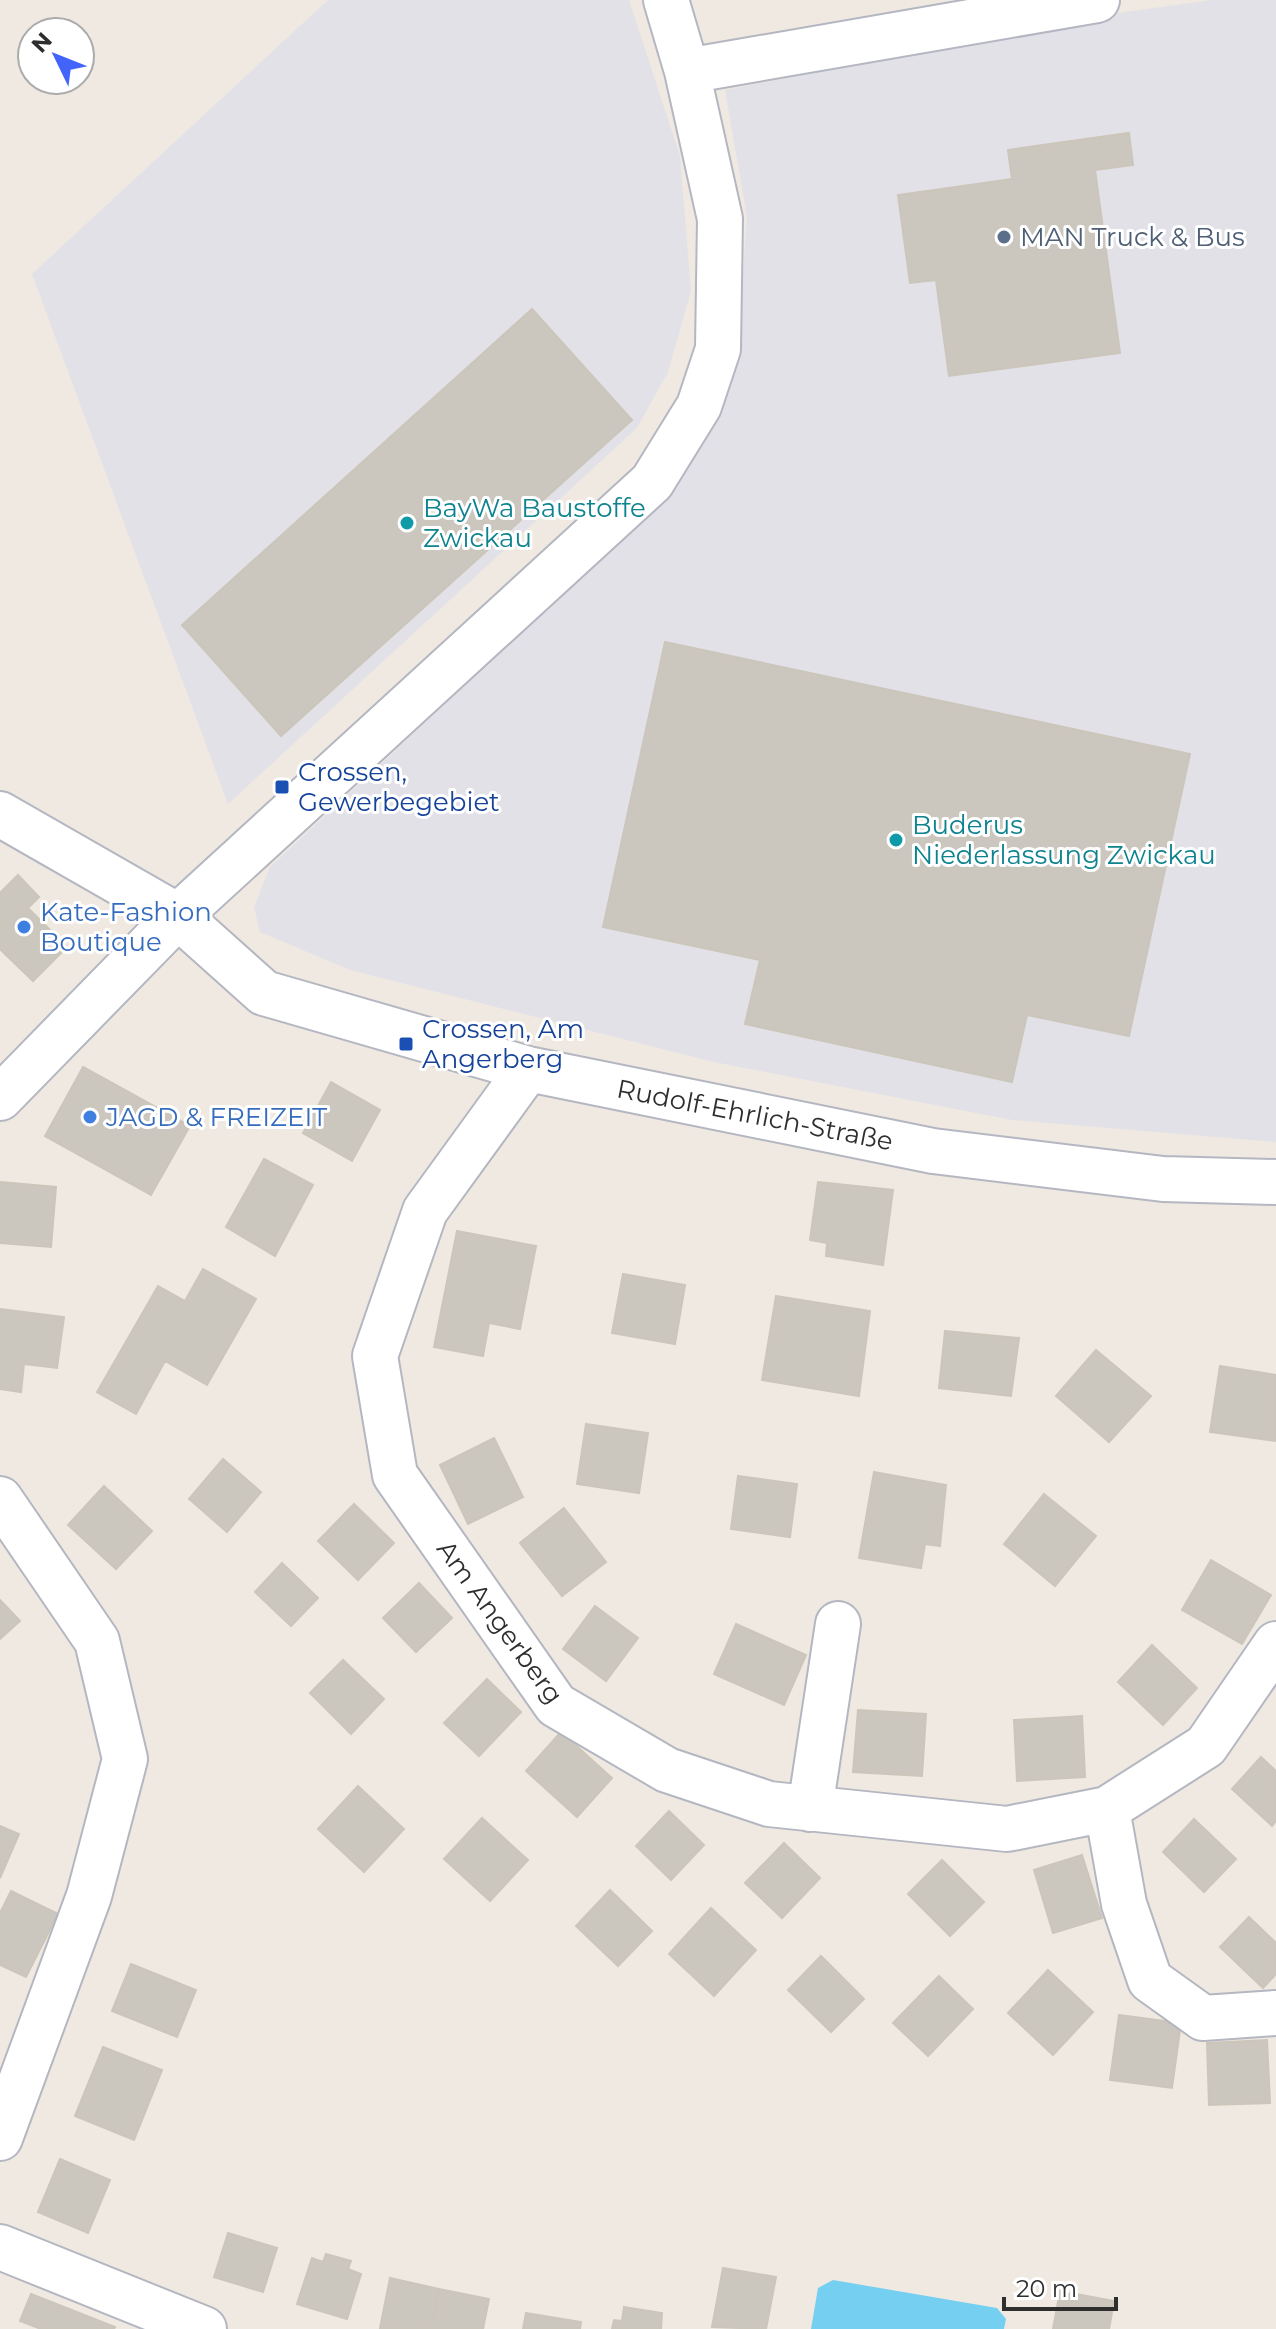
<svg xmlns="http://www.w3.org/2000/svg" width="1276" height="2329" viewBox="0 0 1276 2329" font-family="Montserrat,sans-serif">
<style>
.industrial{fill:#e3e1e8}
.water{fill:#75cff0}
.building{fill:#cbc7bf;stroke:#cbc5ba;stroke-width:2}
.lines{fill:none;stroke-linecap:round;stroke-linejoin:round}
.minor-casing{stroke:#b4b7c1;stroke-width:48}
.minor{stroke:#fff;stroke-width:44}
.service-dot{fill:#5c6f8a;stroke:#fff;stroke-width:3}
.culture-dot{fill:#0f9aa8;stroke:#fff;stroke-width:3}
.transit-dot{fill:#1a4fb4;stroke:#fff;stroke-width:3}
.shop-dot{fill:#3f7fe0;stroke:#fff;stroke-width:3}
.labels{text-anchor:middle;stroke-width:6;stroke-linejoin:round;paint-order:stroke}
.service-label{font-size:26px;fill:#4e5e75;stroke:#fff;text-anchor:start}
.culture-label{font-size:26px;fill:#0d838f;stroke:#fff;text-anchor:start}
.transit-label{font-size:26px;fill:#164399;stroke:#fff;text-anchor:start}
.shop-label{font-size:26px;fill:#366cbe;stroke:#fff;text-anchor:start}
.street-label{font-size:26px;fill:#2e2e2e;stroke:#fff}
</style>
<rect width="100%" height="100%" fill="#efe9e1"/>
<path class="industrial" d="M328 0H629L680 156 691 291 668 372 637 428 228 804 32 274Z
M1212 0H1276V1142L1012 1120 714 1062 350 970 260 932 254 907 270 867 652 511 726 395 740 316 747 217 725 90 1118 13Z"/>
<path class="water" d="M833 2280 997 2308 1006 2319 1004 2329H811L818 2288Z"/>
<path class="building" d="M1129 133 1133 165 1095 170 1120 353 949 376 936 280 910 283 898 195 1012 179 1008 150Z
M532 309 632 420 281 736 182 625Z
M665 642 1190 754 1129 1036 1027 1015 1012 1082 745 1024 760 960 603 927Z
M18 875 39 897 28 908 67 947 33 981 0 949V893Z
M83 1067 190 1126 151 1195 45 1136Z
M331 1082 380 1110 352 1161 303 1133Z
M264 1159 313 1185 275 1256 226 1227Z
M0 1182 56 1187 51 1247 0 1243Z
M818 1182 893 1190 883 1265 826 1256 827 1243 810 1240Z
M457 1231 536 1246 520 1329 489 1323 483 1356 434 1347Z
M203 1269 256 1299 207 1385 165 1361 136 1414 97 1392 158 1286 185 1301Z
M623 1274 685 1285 675 1344 612 1333Z
M776 1296 870 1311 859 1396 762 1380Z
M0 1309 64 1317 57 1368 24 1364 21 1392 0 1389Z
M945 1331 1019 1338 1011 1396 939 1388Z
M1096 1350 1151 1396 1109 1442 1056 1396Z
M1220 1366 1276 1375V1441L1210 1432Z
M586 1424 648 1433 639 1493 577 1484Z
M494 1438 523 1497 468 1524 440 1465Z
M223 1459 261 1492 227 1532 189 1499Z
M874 1472 946 1485 940 1546 925 1544 921 1568 859 1558Z
M738 1476 797 1484 790 1537 731 1529Z
M104 1486 152 1531 116 1569 68 1525Z
M1044 1494 1096 1536 1055 1586 1004 1544Z
M354 1504 394 1543 358 1580 318 1541Z
M564 1508 606 1562 562 1596 520 1543Z
M1211 1560 1271 1595 1242 1644 1182 1610Z
M282 1563 318 1598 291 1626 255 1592Z
M419 1583 452 1618 416 1652 383 1618Z
M0 1600 20 1621 0 1639Z
M595 1606 638 1638 606 1681 563 1649Z
M736 1624 806 1655 784 1705 714 1674Z
M1152 1645 1197 1688 1163 1725 1118 1682Z
M343 1660 384 1699 351 1734 310 1693Z
M487 1679 521 1712 479 1756 444 1723Z
M858 1710 926 1714 922 1776 853 1772Z
M1082 1716 1085 1777 1017 1781 1014 1720Z
M561 1732 612 1778 577 1817 526 1771Z
M1261 1757 1276 1771V1821L1272 1826 1232 1789Z
M358 1786 404 1829 364 1872 318 1829Z
M669 1811 704 1845 671 1880 636 1846Z
M482 1818 528 1860 490 1901 444 1859Z
M1194 1819 1236 1859 1204 1892 1163 1852Z
M0 1826 19 1834 0 1878Z
M784 1843 820 1878 782 1918 745 1883Z
M1082 1855 1102 1918 1053 1933 1034 1870Z
M942 1860 984 1902 950 1936 908 1894Z
M610 1890 652 1931 618 1966 576 1926Z
M11 1891 58 1914 26 1977 0 1965V1913Z
M711 1908 756 1950 714 1996 669 1954Z
M1249 1917 1276 1943V1974L1263 1988 1220 1947Z
M821 1956 864 1999 831 2032 788 1990Z
M131 1964 196 1990 177 2037 112 2011Z
M1048 1970 1093 2012 1053 2055 1008 2013Z
M939 1976 973 2009 928 2056 893 2023Z
M1119 2015 1181 2023 1172 2088 1110 2080Z
M1267 2040 1270 2103 1209 2105 1207 2043Z
M103 2047 162 2070 134 2140 75 2116Z
M60 2159 110 2180 88 2233 38 2212Z
M228 2233 277 2248 263 2292 214 2277Z
M326 2254 351 2261 348 2269 361 2274 347 2319 297 2304 312 2258 323 2262Z
M723 2268 776 2277 766 2329 712 2327Z
M390 2278 439 2289 431 2329 380 2328Z
M439 2289 489 2299 483 2329H431Z
M1060 2291 1114 2301 1109 2329H1053Z
M31 2294 115 2327 114 2329H41L20 2321Z
M624 2307 662 2313 661 2329H612L614 2320 622 2321Z
M526 2313 581 2322 580 2329H523Z"/>
<g class="lines">
<defs>
<path id="minor" d="M687 71 1097 0
M0 814 178 916 264 993 528 1069 933 1151 1163 1179 1276 1182
M528 1069 425 1211 375 1356 395 1475 556 1705 667 1770 769 1804 1007 1829 1107 1809 1206 1746 1276 1644
M0 1098 178 916 652 482 699 406 718 349 720 219 687 71 666 0
M0 1499 97 1641 125 1759 89 1896 0 2138
M810 1809 838 1624
M1107 1809 1124 1904 1150 1980 1203 2018 1276 2013
M0 2247 204 2329"/>
</defs>
<use href="#minor" class="minor-casing"/>
<use href="#minor" class="minor"/>
</g>
<circle class="service-dot" cx="1004" cy="237" r="8"/>
<g class="culture-dot">
<circle cx="407" cy="523" r="8"/>
<circle cx="896" cy="840" r="8"/>
</g>
<g class="transit-dot">
<rect x="274" y="779" width="16" height="16" rx="4"/>
<rect x="398" y="1036" width="16" height="16" rx="4"/>
</g>
<g class="shop-dot">
<circle cx="24" cy="927" r="8"/>
<circle cx="90" cy="1117" r="8"/>
</g>
<g class="labels">
<g class="service-label">
<text x="1020" y="246">MAN Truck &amp; Bus</text>
</g>
<g class="culture-label">
<text x="423" y="517">BayWa Baustoffe<tspan x="423" dy="30">Zwickau</tspan></text>
<text x="912" y="834">Buderus<tspan x="912" dy="30">Niederlassung Zwickau</tspan></text>
</g>
<g class="transit-label">
<text x="298" y="781">Crossen,<tspan x="298" dy="30">Gewerbegebiet</tspan></text>
<text x="422" y="1038">Crossen, Am<tspan x="422" dy="30">Angerberg</tspan></text>
</g>
<g class="shop-label">
<text x="40" y="921">Kate-Fashion<tspan x="40" dy="30">Boutique</tspan></text>
<text x="106" y="1126">JAGD &amp; FREIZEIT</text>
</g>
<g class="street-label">
<text transform="translate(755 1115) rotate(11)" y="9">Rudolf-Ehrlich-Straße</text>
<text transform="translate(500 1622) rotate(54)" y="9">Am Angerberg</text>
</g>
</g>
<g transform="translate(56 56) rotate(313)"><circle r="38" fill="#ffffff" stroke="#ababab" stroke-width="2"/>
<path d="M0-6L14 30L0 20L-14 30Z" fill="#4264fb"/>
<text y="-12" font-size="22" font-weight="bold" text-anchor="middle" fill="#2e2e2e">N</text>
</g>
<path d="M1004 2297v12h112v-12" fill="none" stroke="#2e2e2e" stroke-width="4"/>
<text x="1016" y="2297" font-size="24" fill="#2e2e2e" stroke="#ffffff" stroke-width="6" paint-order="stroke">20 m</text>
</svg>
